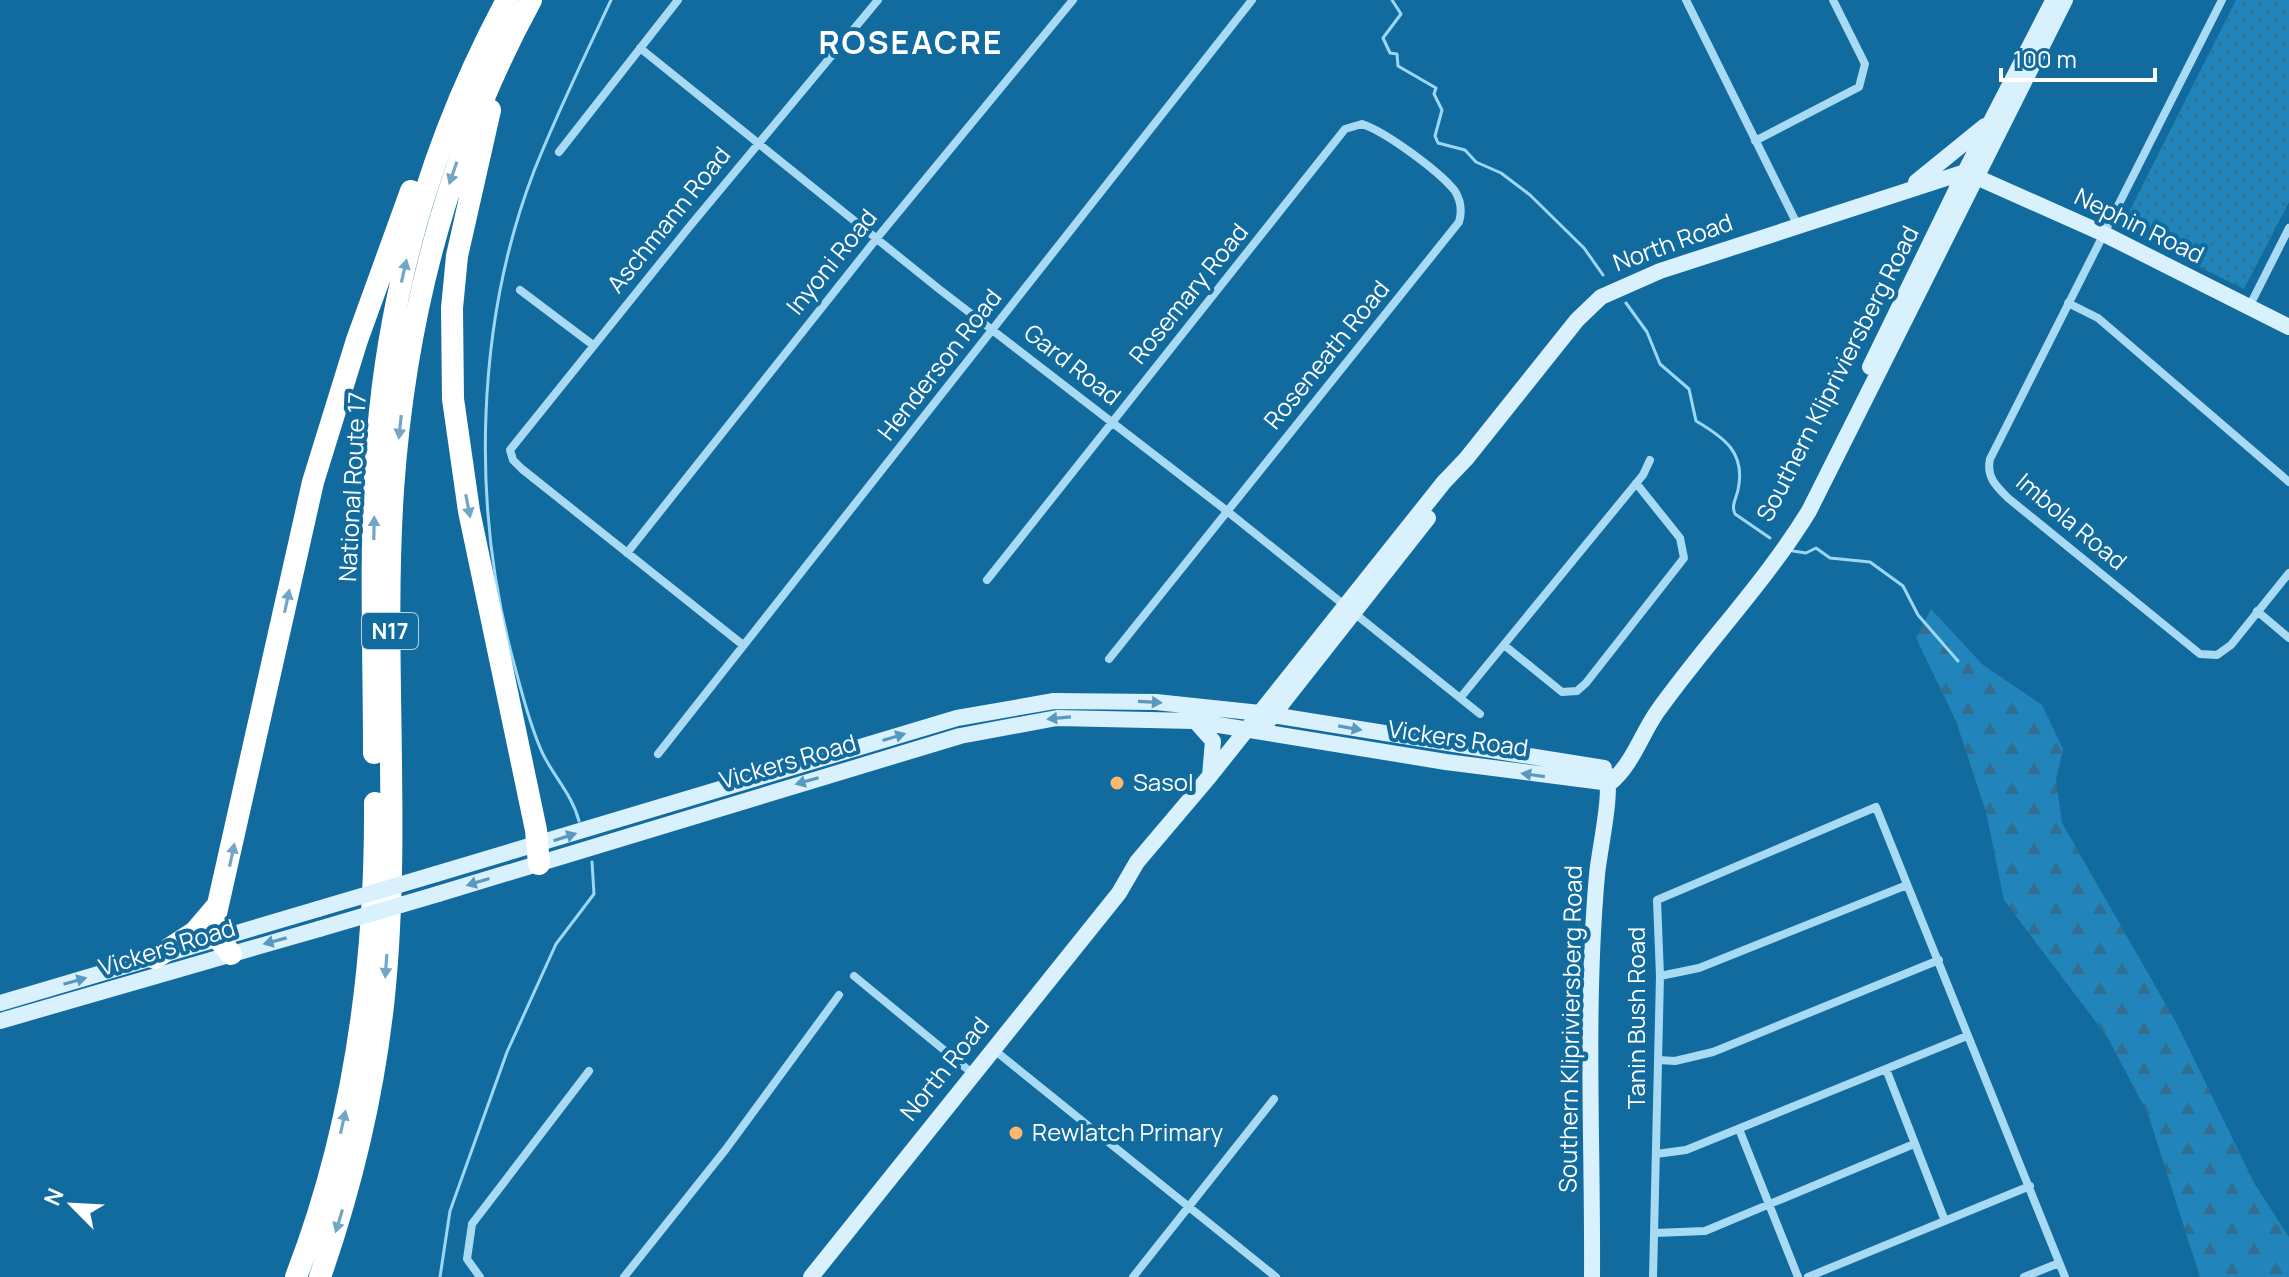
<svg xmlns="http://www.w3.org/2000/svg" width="2289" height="1277" viewBox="0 0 2289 1277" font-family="Manrope,sans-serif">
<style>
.forest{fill:url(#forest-firs)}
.park{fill:url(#park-dots)}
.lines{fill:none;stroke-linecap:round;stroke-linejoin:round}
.stream{stroke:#9bd8f7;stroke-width:3}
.street{stroke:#a9daf4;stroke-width:8}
.secondary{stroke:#d9f0fd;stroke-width:16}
.highway{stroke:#fff;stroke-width:22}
.secondary-bridge{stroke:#d9f0fd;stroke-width:16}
.oneway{fill:#71a6c5}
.oneway2{fill:#589abf}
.poi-dot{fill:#ffb76c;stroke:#126b9e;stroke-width:3}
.labels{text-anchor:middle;stroke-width:8;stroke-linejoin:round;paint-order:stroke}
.shield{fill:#126b9e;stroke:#b8d3e2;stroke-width:2}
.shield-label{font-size:22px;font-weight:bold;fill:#fff}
.street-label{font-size:24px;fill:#fff;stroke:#126b9e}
.poi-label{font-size:24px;fill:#fff;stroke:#126b9e;text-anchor:start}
.district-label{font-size:32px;font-weight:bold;letter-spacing:2px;fill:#fff;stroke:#126b9e}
</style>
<defs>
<pattern id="forest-firs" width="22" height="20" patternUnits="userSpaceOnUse" patternTransform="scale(2)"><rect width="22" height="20" fill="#2185bb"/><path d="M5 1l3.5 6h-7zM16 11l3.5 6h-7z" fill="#326e8f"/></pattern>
<pattern id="park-dots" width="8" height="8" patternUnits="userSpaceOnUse" patternTransform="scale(2)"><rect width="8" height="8" fill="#2185bb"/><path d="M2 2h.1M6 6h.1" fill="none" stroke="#326e8f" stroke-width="1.8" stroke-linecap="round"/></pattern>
</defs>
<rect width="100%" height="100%" fill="#126b9e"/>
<path class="forest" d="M1931 609 1983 665 2042 705 2063 749 2056 780 2062 823 2177 1024 2254 1183 2289 1237V1277H2200L2148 1114 2108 1038 2004 900 1986 812 1956 721 1916 638Z"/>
<path class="park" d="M2236 0H2289V202L2244 289 2121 228Z"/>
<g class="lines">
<path class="stream" d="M1392 0 1401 14 1383 38 1390 53 1397 54 1398 66 1436 88 1434 94 1442 110 1435 136 1438 143 1465 150 1476 162 1501 173 1530 195 1584 248 1603 275
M1626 303 1647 332 1660 364 1689 389 1696 421C1725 438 1746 453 1738 490 1736 499 1731 505 1735 514L1770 538
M1793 551 1806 553 1816 548 1830 558 1870 562 1903 586 1918 615 1958 661
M579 821C572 794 553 776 542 752 529 724 521 689 513 660 471 504 476 322 534 171 557 113 585 56 611 0
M440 1277 450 1211 507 1052 556 944 594 894 592 862"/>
<path class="street" d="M1686 0 1797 224
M2222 0 1990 459C1986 477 1996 486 2008 498L2200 654 2217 655 2231 645 2289 573
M640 48 939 289 1227 511 1480 714
M1755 141 1859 87 1865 64 1833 0
M559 152 678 0
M520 290 593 345
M2068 303 2098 318 2289 482
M2249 307 2289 228
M627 553 877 238 1073 0
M987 580 1345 129 1362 124C1386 132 1439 171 1455 191 1461 201 1462 212 1459 222L1109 659
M2257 611 2289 638
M743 645 522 469 513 460 510 450 690 226 878 0
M1504 645 1562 692 1577 691 1586 683 1684 558 1680 538 1636 483
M1461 697 1643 475 1650 460
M658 754 1252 0
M854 976 972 1073
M1660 976 1699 968 1907 885
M993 1049 1276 1277
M1658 1060 1675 1061 1713 1052 1939 960
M1886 1069 1945 1221
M1739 1129 1798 1277
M1656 1154 1686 1150 1967 1036
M1655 1233 1705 1231 1914 1144
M480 1277 467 1259 472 1224 589 1071
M624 1277 726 1149 839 995
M1133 1277 1274 1099
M1653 1277 1660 976 1657 900 1876 807 2065 1277
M1808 1277 2030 1186
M2024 1277 2059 1263"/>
<path class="secondary" d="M1916 182 1985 126
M1870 367 1965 172 2053 1
M1269 720 1428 518
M1196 722 1213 741 1210 776
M436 874 957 718 1054 701 1156 702 1260 713 1604 768
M438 894 960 736 1057 718 1194 721 1446 762 1610 783C1632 765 1641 735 1657 712 1706 643 1765 583 1809 511L2065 0
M0 1003 318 909
M0 1021 319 929
M811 1277 1119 893 1137 862 1209 777 1444 482 1466 459 1577 320 1601 297 1660 271 1965 172 2102 233 2289 327
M1592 1277C1593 1144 1585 1008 1597 875 1599 851 1613 792 1606 773"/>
<path class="highway" d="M490 110 457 256 452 308 453 399 469 511 536 830 539 864
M374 753C374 646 369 538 378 432 391 280 435 134 507 0
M231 954 218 938 215 918 313 482 357 340 411 191
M155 958 195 932 218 905
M296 1277C354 1127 376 964 375 803
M320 1277C352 1185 374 1093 384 996 401 828 382 658 393 490 405 317 448 152 531 0"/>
<path class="secondary-bridge" d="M318 909 436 874
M319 929 438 894"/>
</g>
<defs><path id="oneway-solid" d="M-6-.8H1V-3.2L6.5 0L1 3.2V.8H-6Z" transform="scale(2)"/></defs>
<g class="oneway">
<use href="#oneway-solid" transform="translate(453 173) rotate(109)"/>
<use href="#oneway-solid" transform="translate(404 271) rotate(-77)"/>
<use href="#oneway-solid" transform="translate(400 427) rotate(96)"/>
<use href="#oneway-solid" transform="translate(468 506) rotate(79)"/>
<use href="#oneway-solid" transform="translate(374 528) rotate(-89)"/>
<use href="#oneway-solid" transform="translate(287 601) rotate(-78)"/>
<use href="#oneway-solid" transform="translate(232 855) rotate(-78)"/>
<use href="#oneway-solid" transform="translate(386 966) rotate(94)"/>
<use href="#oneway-solid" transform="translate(343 1122) rotate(-78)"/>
<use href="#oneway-solid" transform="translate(339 1221) rotate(107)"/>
</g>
<g class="oneway2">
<use href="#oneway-solid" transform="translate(1150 702) rotate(3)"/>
<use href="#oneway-solid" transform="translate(1059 718) rotate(175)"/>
<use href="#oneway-solid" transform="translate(1350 728) rotate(10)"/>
<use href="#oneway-solid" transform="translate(894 737) rotate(-17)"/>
<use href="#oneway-solid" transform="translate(1533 775) rotate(-172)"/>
<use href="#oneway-solid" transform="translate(807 781) rotate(164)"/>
<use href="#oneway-solid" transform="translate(565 837) rotate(-18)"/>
<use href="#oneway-solid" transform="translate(478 882) rotate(163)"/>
<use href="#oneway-solid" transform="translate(275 941) rotate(165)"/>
<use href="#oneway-solid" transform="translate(75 981) rotate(-16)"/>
</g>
<g class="poi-dot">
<circle cx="1117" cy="783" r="8"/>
<circle cx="1016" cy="1133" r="8"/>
</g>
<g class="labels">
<rect class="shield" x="362" y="613" width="56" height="36" rx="6"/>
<g class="shield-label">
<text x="390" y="639">N17</text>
</g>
<g class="street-label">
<text transform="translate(669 220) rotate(-51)" y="8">Aschmann Road</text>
<text transform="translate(2139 226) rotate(26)" y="8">Nephin Road</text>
<text transform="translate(1673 243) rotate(-20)" y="8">North Road</text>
<text transform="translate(832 262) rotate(-51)" y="8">Inyoni Road</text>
<text transform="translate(1189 294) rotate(-51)" y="8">Rosemary Road</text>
<text transform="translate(1327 355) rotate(-51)" y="8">Roseneath Road</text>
<text transform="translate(940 365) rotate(-52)" y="8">Henderson Road</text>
<text transform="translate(1072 365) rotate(38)" y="8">Gard Road</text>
<text transform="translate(1838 374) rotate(-63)" y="8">Southern Klipriviersberg Road</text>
<text transform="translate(353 487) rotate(-87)" y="8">National Route 17</text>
<text transform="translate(2071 522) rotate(40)" y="8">Imbola Road</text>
<text transform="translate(1458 739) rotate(8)" y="8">Vickers Road</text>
<text transform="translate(788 762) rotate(-16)" y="8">Vickers Road</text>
<text transform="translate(167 948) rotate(-17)" y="8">Vickers Road</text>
<text transform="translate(1637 1018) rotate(-90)" y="8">Tanin Bush Road</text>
<text transform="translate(1571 1029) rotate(-89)" y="8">Southern Klipriviersberg Road</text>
<text transform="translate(945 1069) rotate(-51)" y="8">North Road</text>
</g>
<g class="poi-label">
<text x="1133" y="791">Sasol</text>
<text x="1032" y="1141">Rewlatch Primary</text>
</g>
<g class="district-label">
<text x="911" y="54">ROSEACRE</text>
</g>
</g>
<g transform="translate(72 1205) rotate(294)" stroke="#126b9e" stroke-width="6" paint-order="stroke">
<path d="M0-6L14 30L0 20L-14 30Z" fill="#ffffff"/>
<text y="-12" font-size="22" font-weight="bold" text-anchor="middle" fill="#ffffff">N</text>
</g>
<path d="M2001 68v12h154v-12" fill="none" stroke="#ffffff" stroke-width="4"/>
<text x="2013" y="68" font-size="24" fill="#ffffff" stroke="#126b9e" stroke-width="6" paint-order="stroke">100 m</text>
</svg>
